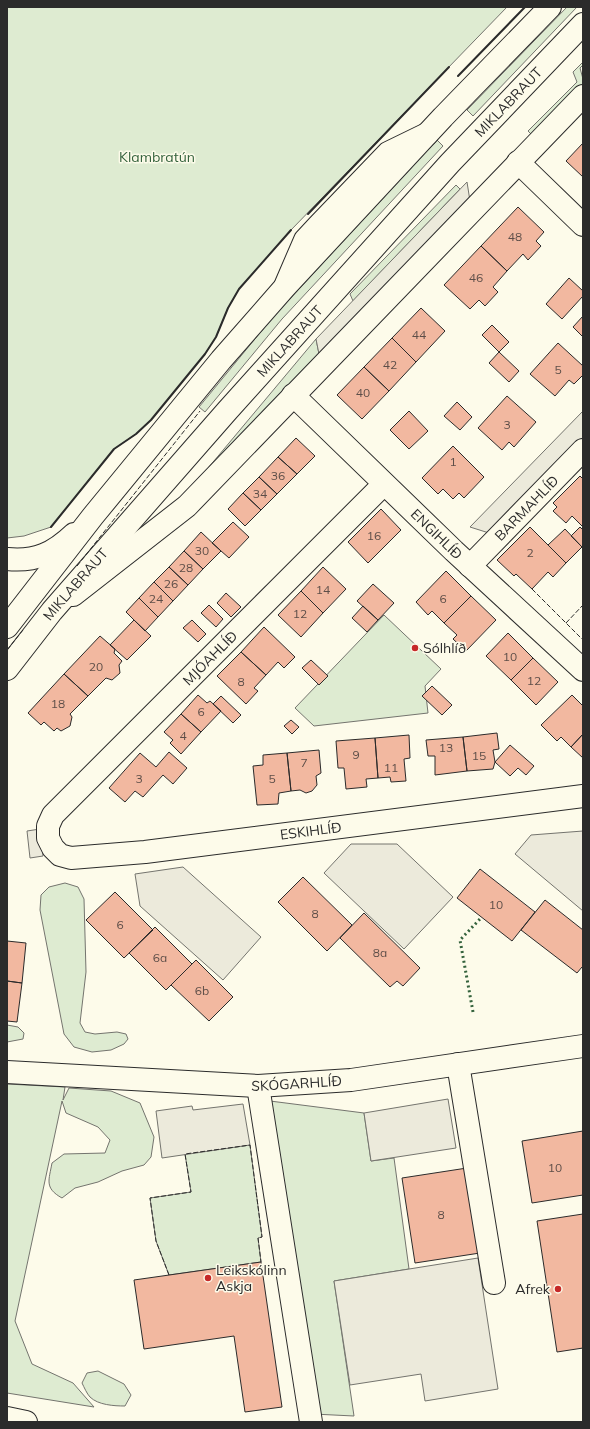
<svg xmlns="http://www.w3.org/2000/svg" width="590" height="1429" viewBox="0 0 590 1429" font-family="Mulish,sans-serif">
<style>
.green{fill:#deebd1;stroke:#74746e}
.parking{fill:#eceadb;stroke:#74746e}
.building{fill:#f2b8a0;stroke:#2b2b2b}
.lines{fill:none;stroke-linecap:round;stroke-linejoin:round}
.minor-casing{stroke:#2b2b2b;stroke-width:24}
.major-casing{stroke:#2b2b2b;stroke-width:24}
.highway-casing{stroke:#2b2b2b;stroke-width:24}
.minor{stroke:#fdfbea;stroke-width:22}
.major{stroke:#fdfbea;stroke-width:22}
.highway{stroke:#fdfbea;stroke-width:22}
.hedge{stroke:#34623c;stroke-width:3;stroke-dasharray:2 3;stroke-linecap:butt}
.fence{stroke:#2b2b2b;stroke-width:1;stroke-dasharray:5 2;stroke-linecap:butt}
.wall{stroke:#2b2b2b;stroke-width:2}
.poi-dot{fill:#c62828;stroke:#fdfbea;stroke-width:1.5}
.labels{text-anchor:middle;stroke-width:3;stroke-linejoin:round;paint-order:stroke}
.number-label{font-size:12px;fill:#5d4e48}
.street-label{font-size:14px;fill:#2b2b2b;stroke:#fdfbea}
.park-label{font-size:14px;fill:#34623c;stroke:#fdfbea}
.poi-label{font-size:14px;fill:#2b2b2b;stroke:#fdfbea;text-anchor:start}
</style>
<rect width="100%" height="100%" fill="#fdfbea"/>
<path class="green" d="M7 7H507L291 230 239 289 228 308 216 337 205 354 151 420 136 434 114 449 51 527 24 536 7 538Z
M567 7H577L473 116 467 110Z
M583 62V65L580 68 583 79V86L533 136 528 131 577 82 573 72Z
M437 140 443 146 282 319 205 412 199 407 273 317Z
M456 185 460 189 353 301 350 294Z
M316 339 320 359 183 498Z
M384 615 441 669 425 686 428 713 314 726 295 708Z
M65 883 78 887 84 899 86 972 80 1023 85 1032 95 1034 117 1032 126 1034 128 1039 124 1044 111 1050 92 1052 74 1047 64 1034 40 910 41 895 49 887Z
M7 1025 18 1027 24 1033 23 1039 7 1042Z
M7 1084 65 1087 63 1100 69 1088 111 1091 140 1103 154 1137 151 1157 144 1165 122 1171 98 1182 75 1188 62 1198C44 1188 49 1180 52 1163L64 1154 105 1153 110 1140 98 1127 66 1113 62 1101 15 1321 32 1364 73 1383 94 1407 7 1393Z
M270 1101 364 1113 371 1161 394 1158 409 1269 334 1281 354 1416 313 1414Z
M250 1145 262 1237 258 1238 261 1262 169 1275 156 1241 150 1198 191 1192 185 1154Z
M98 1371 124 1384 131 1395 125 1406C114 1406 98 1405 90 1397 87 1394 84 1387 82 1383L87 1373Z"/>
<path class="parking" d="M467 182 470 201 320 359 316 339Z
M583 411V437L489 533 470 527Z
M40 829 43 856 30 858 27 831Z
M583 831V911L515 854 531 835Z
M351 844H397L453 897 404 949 324 873Z
M183 867 261 937 223 980 140 906 135 874Z
M448 1099 456 1148 371 1161 364 1113Z
M243 1104 250 1145 162 1158 156 1111 192 1106 193 1110Z
M478 1258 498 1389 425 1401 421 1374 350 1385 334 1281Z"/>
<path class="building" d="M583 143V177L566 161Z
M518 207 544 232 536 241 541 246 528 260 523 254 507 271 481 246Z
M481 246 507 271 493 287 498 292 485 306 479 300 470 309 444 285Z
M569 278 583 291V296L562 319 546 304Z
M421 308 445 331 416 362 392 338Z
M583 316V337L573 327Z
M492 325 509 342 499 352 482 335Z
M392 338 416 362 389 391 364 367Z
M558 343 583 366V375L574 384 569 380 555 396 530 374Z
M499 352 519 371 509 382 489 363Z
M364 367 389 391 362 419 337 395Z
M507 396 536 422 514 447 509 442 502 450 478 428Z
M457 402 472 417 460 430 444 416Z
M409 411 428 431 409 449 390 430Z
M296 438 315 456 297 474 278 457Z
M453 446 484 477 464 498 459 493 453 499 443 489 438 494 422 478Z
M278 457 297 474 277 494 259 477Z
M580 476 583 479V525L582 526 572 516 566 523 553 511 557 507 553 503Z
M259 477 277 494 261 510 243 493Z
M243 493 261 510 245 526 228 509Z
M381 509 401 530 368 563 348 542Z
M233 522 249 537 229 558 212 543Z
M530 527 566 563 553 577 548 572 532 589 516 574 514 576 497 560Z
M580 527 583 530V548L571 536Z
M565 529 582 547 566 563 548 545Z
M201 532 221 551 203 569 184 551Z
M184 551 203 569 188 585 169 567Z
M169 567 188 585 173 601 154 582Z
M323 567 346 589 323 613 301 591Z
M446 571 471 596 444 623 432 611 428 615 416 602Z
M154 582 173 601 158 617 139 598Z
M373 584 394 603 378 620 357 601Z
M301 591 323 613 301 637 278 615Z
M226 593 241 607 231 617 217 603Z
M471 596 496 620 466 651 453 639 457 635 444 623Z
M139 598 158 617 145 631 126 612Z
M209 605 223 619 216 627 201 613Z
M363 606 378 620 367 632 352 618Z
M134 620 151 636 127 660 110 645Z
M192 620 206 634 198 642 183 628Z
M264 627 295 657 284 668 278 662 266 675 241 652Z
M508 633 533 658 511 680 486 656Z
M100 636 115 649 114 653 122 661 119 665 120 673 112 680 106 678 88 696 64 674Z
M241 652 266 675 254 688 258 691 246 704 217 676Z
M533 658 558 682 536 705 511 680Z
M311 660 328 676 319 685 302 668Z
M64 674 88 696 70 714 72 717 70 726 61 731 57 728 54 731 44 722 41 725 28 713Z
M432 686 452 705 442 715 422 696Z
M198 695 207 703 210 701 221 711 201 732 181 714Z
M572 695 583 706V734L571 747 561 737 557 741 541 725Z
M221 696 241 715 233 723 213 704Z
M181 714 201 732 181 754 170 743 173 740 164 732Z
M291 720 299 727 292 734 284 726Z
M497 733 499 749 493 750 495 762 493 769 467 771 463 737Z
M583 734V758L571 747Z
M409 735 410 758 404 759 406 781 391 782 390 777 378 778 375 738Z
M463 737 467 771 435 775V756H428L426 740Z
M375 738 378 778 366 779 367 787 346 789 344 768H338L336 741Z
M510 745 534 766 526 775 518 768 510 776 495 762Z
M319 750 321 773 316 776 317 785 312 791 306 793 300 790 291 791 287 753Z
M169 752 187 768 173 784 163 775 143 797 135 791 125 802 109 788 140 753 156 767Z
M287 753 291 791 279 793 278 804 257 805 253 766 263 765V755Z
M480 869 535 912 512 941 457 898Z
M303 877 352 925 327 951 278 902Z
M115 892 153 930 124 958 86 920Z
M545 900 583 930V967H582L577 973 521 930Z
M364 913 420 968 403 986 397 981 390 987 340 938Z
M155 927 192 964 166 990 129 953Z
M7 941 26 943 22 983 7 981Z
M196 960 233 997 209 1021 171 985Z
M7 981 22 983 17 1022 7 1021Z
M583 1131V1195L532 1203 522 1141Z
M467 1168 480 1253 415 1263 402 1178Z
M583 1214V1348L557 1352 537 1221Z
M261 1262 282 1407 245 1412 234 1336 144 1349 134 1280Z"/>
<g class="lines">
<defs>
<g id="minor">
<path d="M518 162 583 225"/>
<path d="M286 284 305 240 318 226 388 153 427 134"/>
<path id="s1" d="M293 395 454 551 583 670"/>
<path id="s2" d="M384 484 53 815 48 826V838L53 848 60 855 71 858 145 852 583 796"/>
<path d="M7 559C36 562 54 553 74 534"/>
<path id="s3" d="M470 566 583 450"/>
<path d="M73 595 187 506 583 96"/>
<path d="M458 1064 494 1283"/>
<path id="s4" d="M7 1072 258 1086 351 1080 583 1046"/>
<path d="M258 1086 311 1422"/>
</g>
<path id="major" d="M7 1418 26 1422"/>
<g id="highway">
<path d="M7 627 93 516 221 360 285 287 443 117 550 7"/>
<path id="s5" d="M7 669 52 611 227 411 450 163 583 24"/>
</g>
</defs>
<use href="#minor" class="minor-casing"/>
<use href="#major" class="major-casing"/>
<use href="#highway" class="highway-casing"/>
<use href="#minor" class="minor"/>
<use href="#major" class="major"/>
<use href="#highway" class="highway"/>
<path class="hedge" d="M473 1012 460 940 480 919"/>
<path class="fence" d="M77 566 200 411
M532 589 583 640
M566 623 583 605
M7 650 23 630
M169 1275 156 1241 150 1198 191 1192 185 1154 250 1145 262 1237 258 1238 261 1262"/>
<path class="wall" d="M458 76 525 7
M308 214 449 67
M51 527 114 449 136 434 151 420 205 354 216 337 228 308 239 289 291 230"/>
</g>
<g class="poi-dot">
<circle cx="415" cy="648" r="4"/>
<circle cx="208" cy="1278" r="4"/>
<circle cx="558" cy="1289" r="4"/>
</g>
<g class="labels">
<g class="number-label">
<text x="515" y="241">48</text>
<text x="476" y="282">46</text>
<text x="419" y="339">44</text>
<text x="390" y="369">42</text>
<text x="558" y="374">5</text>
<text x="363" y="397">40</text>
<text x="507" y="429">3</text>
<text x="453" y="466">1</text>
<text x="278" y="480">36</text>
<text x="260" y="498">34</text>
<text x="374" y="540">16</text>
<text x="202" y="555">30</text>
<text x="530" y="557">2</text>
<text x="186" y="572">28</text>
<text x="171" y="588">26</text>
<text x="323" y="594">14</text>
<text x="156" y="603">24</text>
<text x="443" y="603">6</text>
<text x="300" y="618">12</text>
<text x="510" y="661">10</text>
<text x="96" y="671">20</text>
<text x="534" y="685">12</text>
<text x="241" y="686">8</text>
<text x="58" y="708">18</text>
<text x="201" y="716">6</text>
<text x="183" y="740">4</text>
<text x="446" y="752">13</text>
<text x="356" y="759">9</text>
<text x="479" y="760">15</text>
<text x="304" y="767">7</text>
<text x="391" y="772">11</text>
<text x="139" y="783">3</text>
<text x="272" y="783">5</text>
<text x="496" y="909">10</text>
<text x="315" y="918">8</text>
<text x="120" y="929">6</text>
<text x="380" y="957">8a</text>
<text x="160" y="962">6a</text>
<text x="202" y="995">6b</text>
<text x="555" y="1172">10</text>
<text x="441" y="1219">8</text>
</g>
<g class="street-label">
<text dy="5" stroke="none"><textPath href="#s5" startOffset="757">MIKLABRAUT</textPath></text>
<text dy="5" stroke="none"><textPath href="#s5" startOffset="433">MIKLABRAUT</textPath></text>
<text dy="5" stroke="none"><textPath href="#s3" startOffset="81">BARMAHLÍÐ</textPath></text>
<text dy="5" stroke="none"><textPath href="#s1" startOffset="200">ENGIHLÍÐ</textPath></text>
<text dy="5" stroke="none"><textPath href="#s5" startOffset="109">MIKLABRAUT</textPath></text>
<text transform="translate(210 658) rotate(-45)" y="5">MJÓAHLÍÐ</text>
<text dy="5" stroke="none"><textPath href="#s2" startOffset="766">ESKIHLÍÐ</textPath></text>
<text dy="5" stroke="none"><textPath href="#s4" startOffset="290">SKÓGARHLÍÐ</textPath></text>
</g>
<g class="park-label">
<text x="157" y="162">Klambratún</text>
</g>
<g class="poi-label">
<text x="423" y="653">Sólhlíð</text>
<text x="216" y="1275">Leikskólinn<tspan x="216" dy="16">Askja</tspan></text>
<text x="550" y="1294" text-anchor="end">Afrek</text>
</g>
</g>
<rect width="590" height="1429" fill="none" stroke="#2b2b2b" stroke-width="16"/>
</svg>
